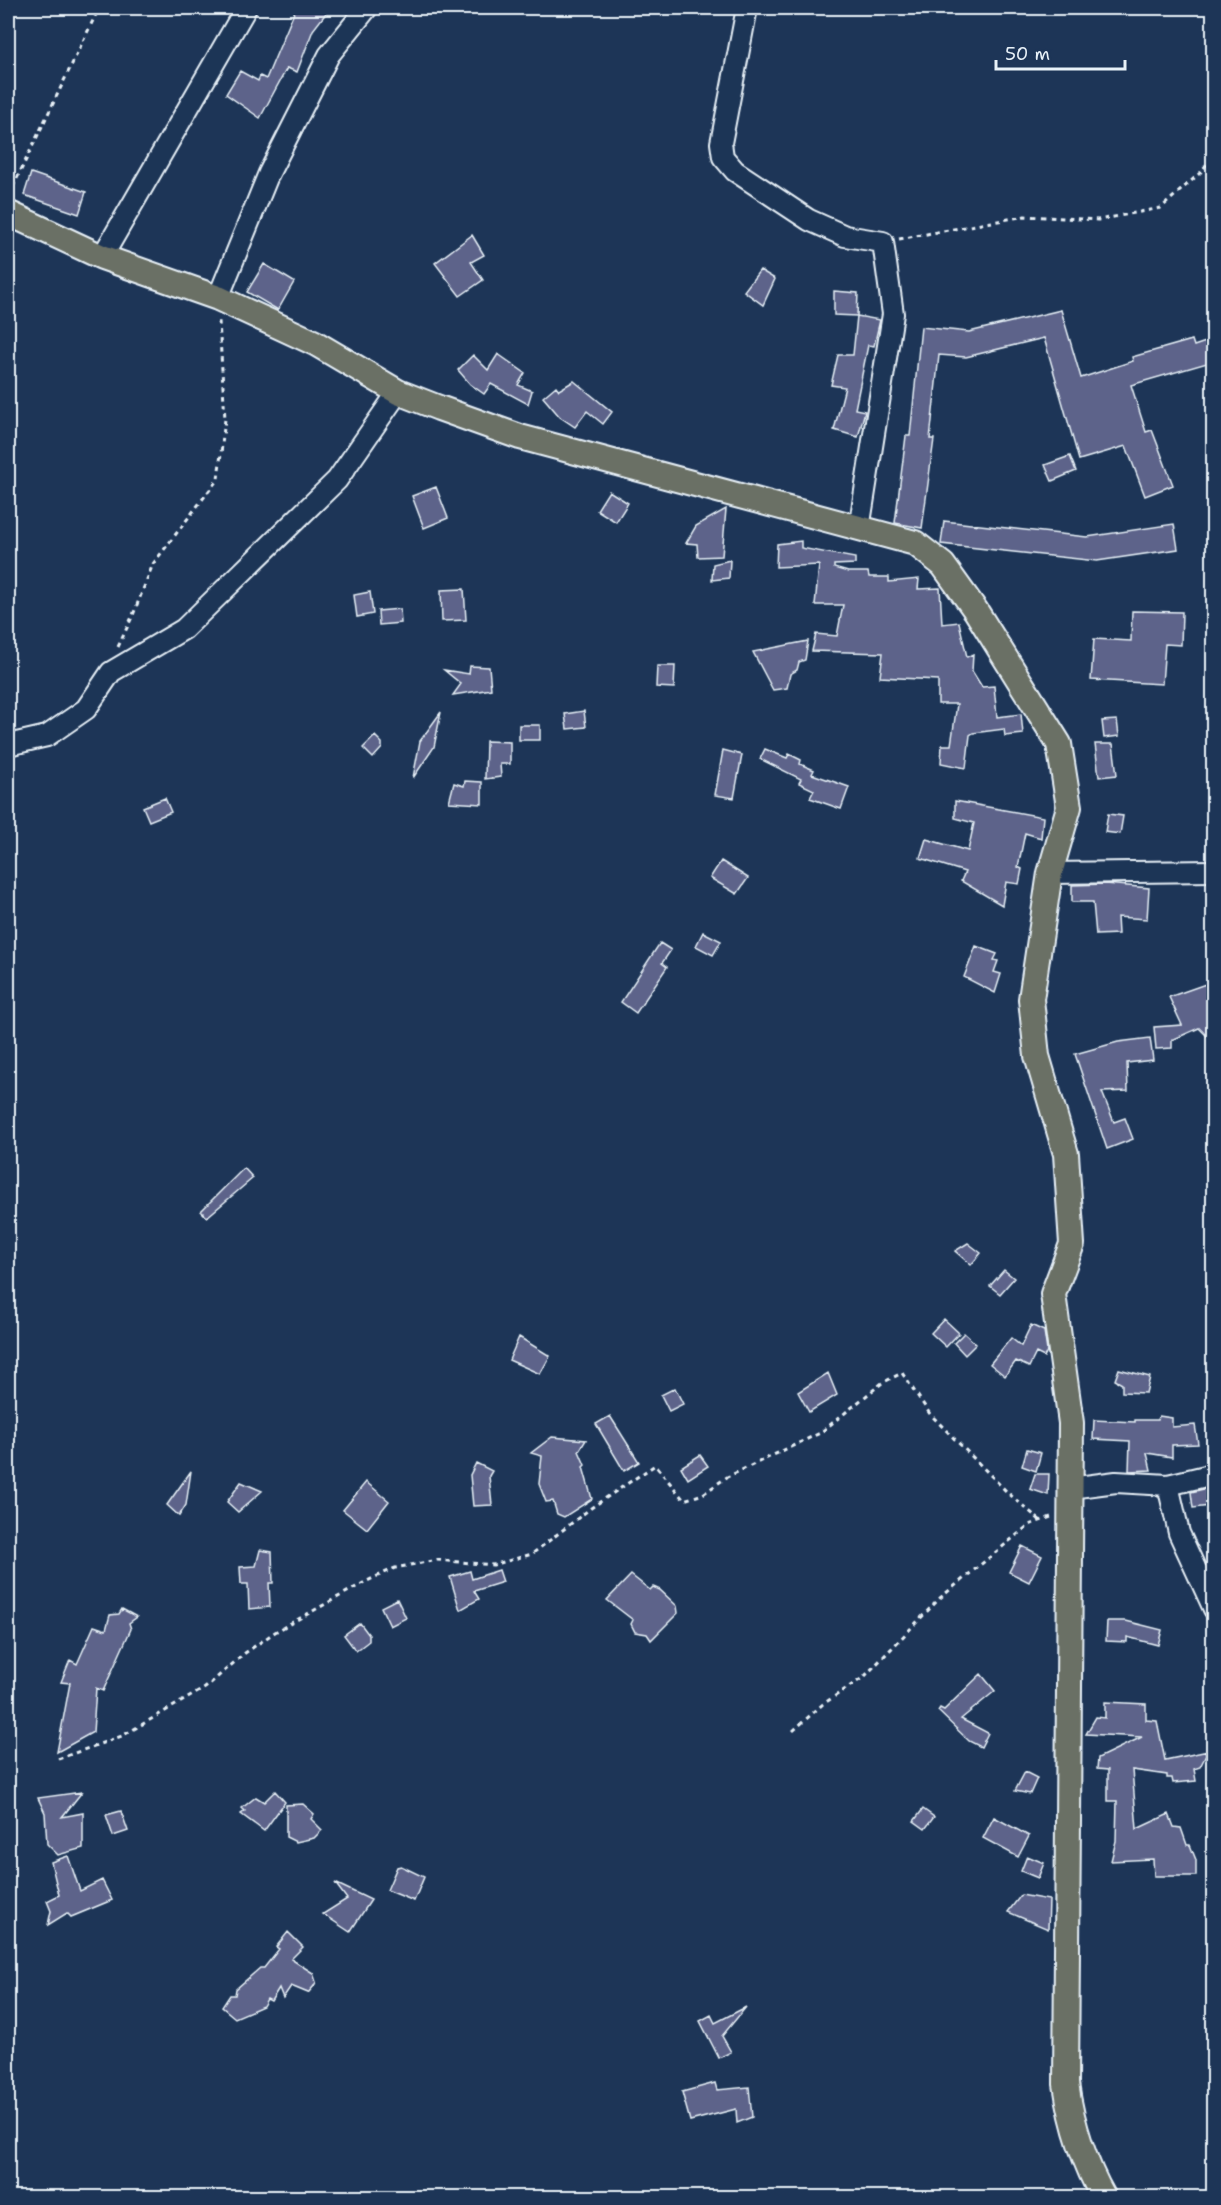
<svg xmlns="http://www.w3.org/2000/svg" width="1221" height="2205" viewBox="0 0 1221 2205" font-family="'Shantell Sans',sans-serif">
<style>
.building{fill:#5d648a;stroke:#e8f1f8;stroke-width:1.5}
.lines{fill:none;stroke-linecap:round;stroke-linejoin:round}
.minor-casing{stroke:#e8f1f8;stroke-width:24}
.major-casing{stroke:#e8f1f8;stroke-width:28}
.path{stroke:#e8f1f8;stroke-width:3;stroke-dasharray:4.5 4.5;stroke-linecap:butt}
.minor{stroke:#1d3557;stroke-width:20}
.major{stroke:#6b7065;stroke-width:24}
</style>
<rect width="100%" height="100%" fill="#1d3557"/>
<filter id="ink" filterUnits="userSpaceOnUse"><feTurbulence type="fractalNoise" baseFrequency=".0167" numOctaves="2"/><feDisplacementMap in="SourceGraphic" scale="12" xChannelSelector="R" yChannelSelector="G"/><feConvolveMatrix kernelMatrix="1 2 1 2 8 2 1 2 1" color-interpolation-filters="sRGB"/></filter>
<g filter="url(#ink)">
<path class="building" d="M296 8H330L313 30 297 72 287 68 260 118 226 94 240 71 258 81 260 76 266 79Z
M31 173 86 192 79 214 24 195Z
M472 235 484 255 471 262 483 280 460 296 435 263Z
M264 264 294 282 278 310 247 292Z
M760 270 775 279 763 305 744 291Z
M834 291 858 293 857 316 834 315Z
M1061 310 1081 378 1133 361 1132 357 1192 340 1194 346 1214 339V361L1131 385 1146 432 1152 430 1173 485 1145 496 1126 446 1079 460 1044 338 966 357 939 355 930 439H934L922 528 895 523 906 436H910L921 327 969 332Z
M857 316 880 320 874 346 868 345 855 409 865 411 858 437 834 430 845 387 831 385 838 355H853Z
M498 354 525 373 518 385 532 391 528 404 491 384 484 394 470 384 458 370 473 355 488 370Z
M574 381 612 412 603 424 587 411 575 427 560 417 543 397 556 386 559 390Z
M1070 456 1076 471 1052 481 1045 465Z
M436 487 448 518 424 528 412 496Z
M609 491 628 503 616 522 597 510Z
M726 509 722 556 698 557 697 544 686 543 696 526Z
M944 521 1087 537 1174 524 1178 549 1097 561 941 544Z
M801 541V548L855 558V564L834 565V568L848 572H868L869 577H889V582L919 579 918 589 940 588 942 624 959 622 967 657 973 654 972 671 982 687 994 686 997 717 1021 714 1023 734 1005 736 1004 729 973 733 970 735 966 768 941 763 942 745H951L957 704H938V680L880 677 883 653 812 651 816 634 837 636 843 605H815L819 565 776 567 777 544Z
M730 560 729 578 712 580 713 564Z
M464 589 466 620 442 621 441 590Z
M370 592 373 614 357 617 354 595Z
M400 609 401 623 379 625 378 611Z
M1132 611 1182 612 1181 645 1165 644 1162 684 1091 680 1094 639 1131 641Z
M808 641 805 660 799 662 797 670 790 674 787 688 773 690 753 652Z
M470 666 489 667 491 689 453 695 461 684 444 670 469 674Z
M657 666H675L674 688 656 687Z
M584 711 586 727 567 729 565 714Z
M441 712 434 747 413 778 420 741Z
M1117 720 1119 736 1104 738 1102 721Z
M519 725H540V740H519Z
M375 736 382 743V748L373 758 363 748Z
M486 741 510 742V764H500L501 777 485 779Z
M1095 744H1113L1117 775 1099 777Z
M765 749 787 758 789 754 801 760 800 764 814 770 812 774 849 787 841 809 810 798 814 790 799 783 801 779 760 759Z
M723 750 742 755 734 798 715 795Z
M465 781 482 782V804L449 802 454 783 464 786Z
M165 798 171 812 149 821 143 807Z
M955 801 1043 817 1041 838 1025 833 1018 867 1022 869 1019 884 1006 882 1002 905 961 881 965 872 920 858 926 839 968 851 974 823 955 818Z
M1108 814 1123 816 1120 834 1105 832Z
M721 861 748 878 737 894 710 878Z
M1106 884 1149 888 1147 919 1117 917 1118 934 1096 935 1093 902H1072V885Z
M703 932 721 941 713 955 696 946Z
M660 943 671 950 662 963 667 967 636 1013 621 1002Z
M976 946 997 954 994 960 998 961 994 972 1001 974 995 993 964 977Z
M1214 981V1043L1199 1028 1172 1040V1048L1156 1049 1154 1027 1182 1025 1169 997Z
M1150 1038 1153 1060 1127 1063 1128 1091 1102 1092 1114 1122 1125 1118 1133 1139 1107 1149 1075 1054 1118 1042Z
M244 1168 253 1178 207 1217 201 1211Z
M968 1243 981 1253 971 1265 955 1251Z
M1004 1270 1014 1278 1000 1294 990 1286Z
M944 1319 959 1333 946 1347 931 1333Z
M1031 1325 1044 1331 1047 1351 1044 1357 1036 1353 1029 1367 1016 1361 1005 1376 990 1364 1011 1338 1021 1346Z
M964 1333 976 1344 965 1355 954 1343Z
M519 1337 550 1356 540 1374 509 1360Z
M1119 1369 1150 1377 1146 1393 1122 1392V1384L1115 1380Z
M828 1373 837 1395 809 1412 798 1392Z
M675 1388 683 1404 669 1411 661 1395Z
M610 1416 639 1462 624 1471 596 1424Z
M1159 1416 1172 1418V1427L1195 1425 1198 1444 1172 1445V1457L1147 1453 1151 1470 1129 1471 1130 1441 1093 1439 1094 1420 1135 1422V1420H1158Z
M552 1437 586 1440 579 1451 585 1465 583 1467 592 1499 564 1517 557 1514 553 1501 546 1502 539 1484 542 1456 531 1453Z
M1027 1449 1041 1453 1036 1471 1022 1466Z
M700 1455 708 1466 688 1479 681 1467Z
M476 1463 492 1471 489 1476 492 1505 473 1506 470 1475Z
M191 1471 186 1505 179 1516 167 1505Z
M1035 1474H1049L1048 1495 1030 1489Z
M241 1482 262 1491 238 1512 227 1502Z
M366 1482 389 1501 367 1529 343 1510Z
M1208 1488 1210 1506 1193 1508 1191 1492Z
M1022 1546 1042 1556 1029 1582 1009 1572Z
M260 1550 272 1552 273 1583H269L270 1607 249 1609 248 1584H241L240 1567 256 1566Z
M499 1570 503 1582 474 1591 479 1599 460 1610 450 1577 470 1571 472 1579Z
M631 1575 650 1590 653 1587 660 1590 677 1606 678 1613 651 1640 647 1634 635 1632 631 1624 633 1620 607 1600Z
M397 1599 406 1618 390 1626 381 1607Z
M122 1609 137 1617 129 1623 131 1629 103 1691 96 1688 93 1732 57 1752 70 1683 61 1682 70 1660 77 1664 94 1626 106 1630 110 1615 119 1614Z
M1107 1621H1126L1162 1630 1158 1645 1127 1637V1642L1106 1641Z
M360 1623 369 1635V1641L356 1651 344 1635Z
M981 1674 995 1691 961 1719 988 1733 981 1747 969 1741 938 1711 940 1708 944 1710Z
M1105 1702 1146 1704V1720L1157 1721 1165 1760 1208 1751 1200 1767 1194 1769 1196 1781 1173 1783 1172 1778H1167V1775L1132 1770 1137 1829 1169 1814 1174 1827 1181 1828 1187 1845H1190L1196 1860V1876H1154L1153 1859 1111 1861 1116 1841 1117 1801H1108V1770L1097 1769 1098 1758 1142 1737 1086 1734 1096 1717 1105 1718Z
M1025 1772 1037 1778 1030 1794 1015 1791Z
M275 1791 285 1802 264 1831 241 1814 245 1811 242 1808 256 1797 264 1802Z
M82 1792 62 1817 83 1813V1848L58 1855 47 1844 45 1813 38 1798Z
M303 1804 314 1814 311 1819 322 1830 314 1838 296 1842 286 1837V1805Z
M923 1809 934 1817 925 1829 914 1821Z
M121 1811 128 1831 113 1836 106 1815Z
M994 1817 1029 1836 1018 1857 983 1838Z
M68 1856 80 1891 102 1880 112 1900 71 1917 67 1913 48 1925 51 1911 47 1901 59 1895 51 1862Z
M1027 1856 1044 1863 1038 1878 1021 1871Z
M401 1866 424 1877 414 1901 387 1890 397 1867Z
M335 1883 371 1900 350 1932 323 1914 347 1899Z
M1021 1895 1049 1900 1048 1929 1008 1912Z
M288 1932 303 1947 291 1959 313 1973 316 1982 314 1986 308 1993 291 1986 283 1998 279 1988 271 2001 267 1999 263 2006 235 2018 222 2007 230 1995H235L236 1989 260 1968H264L279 1949 276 1947Z
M746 2007 722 2036 731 2052 719 2058 700 2021 711 2015 715 2023Z
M715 2083 717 2090 749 2087 752 2117 737 2123 736 2109 690 2121 682 2092Z"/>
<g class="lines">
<defs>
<path id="minor" d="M747 8 721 143 723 157 735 171 809 220 845 236 883 242 893 314 859 529
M102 257 246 8
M218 298 269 173 329 55 367 8
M8 745 47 736 86 709 111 672 184 629 337 480 398 392
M1050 873 1214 871
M1168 1485 1179 1533 1214 1609
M1070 1488 1116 1482 1168 1485 1214 1474"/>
<path id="major" d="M8 213 102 257 218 298 315 343 398 392 439 408 520 437 915 543 943 565 976 611 1059 744 1069 807 1050 873 1031 999 1037 1056 1066 1154 1072 1244 1053 1294 1071 1423 1066 2084C1072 2125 1083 2161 1104 2198"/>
</defs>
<use href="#minor" class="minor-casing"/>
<use href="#major" class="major-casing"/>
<path class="path" d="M9 195 99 8
M899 239 1025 216 1098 220 1161 208 1201 172 1214 154
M118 647 133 615 153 564 218 479 225 419 219 321
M793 1731 823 1704 864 1677 940 1598 1029 1525 1051 1517
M58 1759 122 1736 205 1688 245 1653 275 1632 367 1581 395 1568 437 1560 493 1565 532 1554 591 1508 655 1465 684 1500 703 1494 727 1477 820 1433 882 1383 902 1373 930 1414 1008 1493 1041 1521"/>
<use href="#minor" class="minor"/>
<use href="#major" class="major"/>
</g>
</g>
<rect width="1221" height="2205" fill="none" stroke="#1d3557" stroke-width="30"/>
<rect x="15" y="15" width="1191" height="2175" fill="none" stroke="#e8f1f8" stroke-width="2" filter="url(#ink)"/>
<path d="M996 60v9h129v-9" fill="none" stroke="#e8f1f8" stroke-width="3"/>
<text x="1005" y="60" font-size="18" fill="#e8f1f8" stroke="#1d3557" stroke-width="4.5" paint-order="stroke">50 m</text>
</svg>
